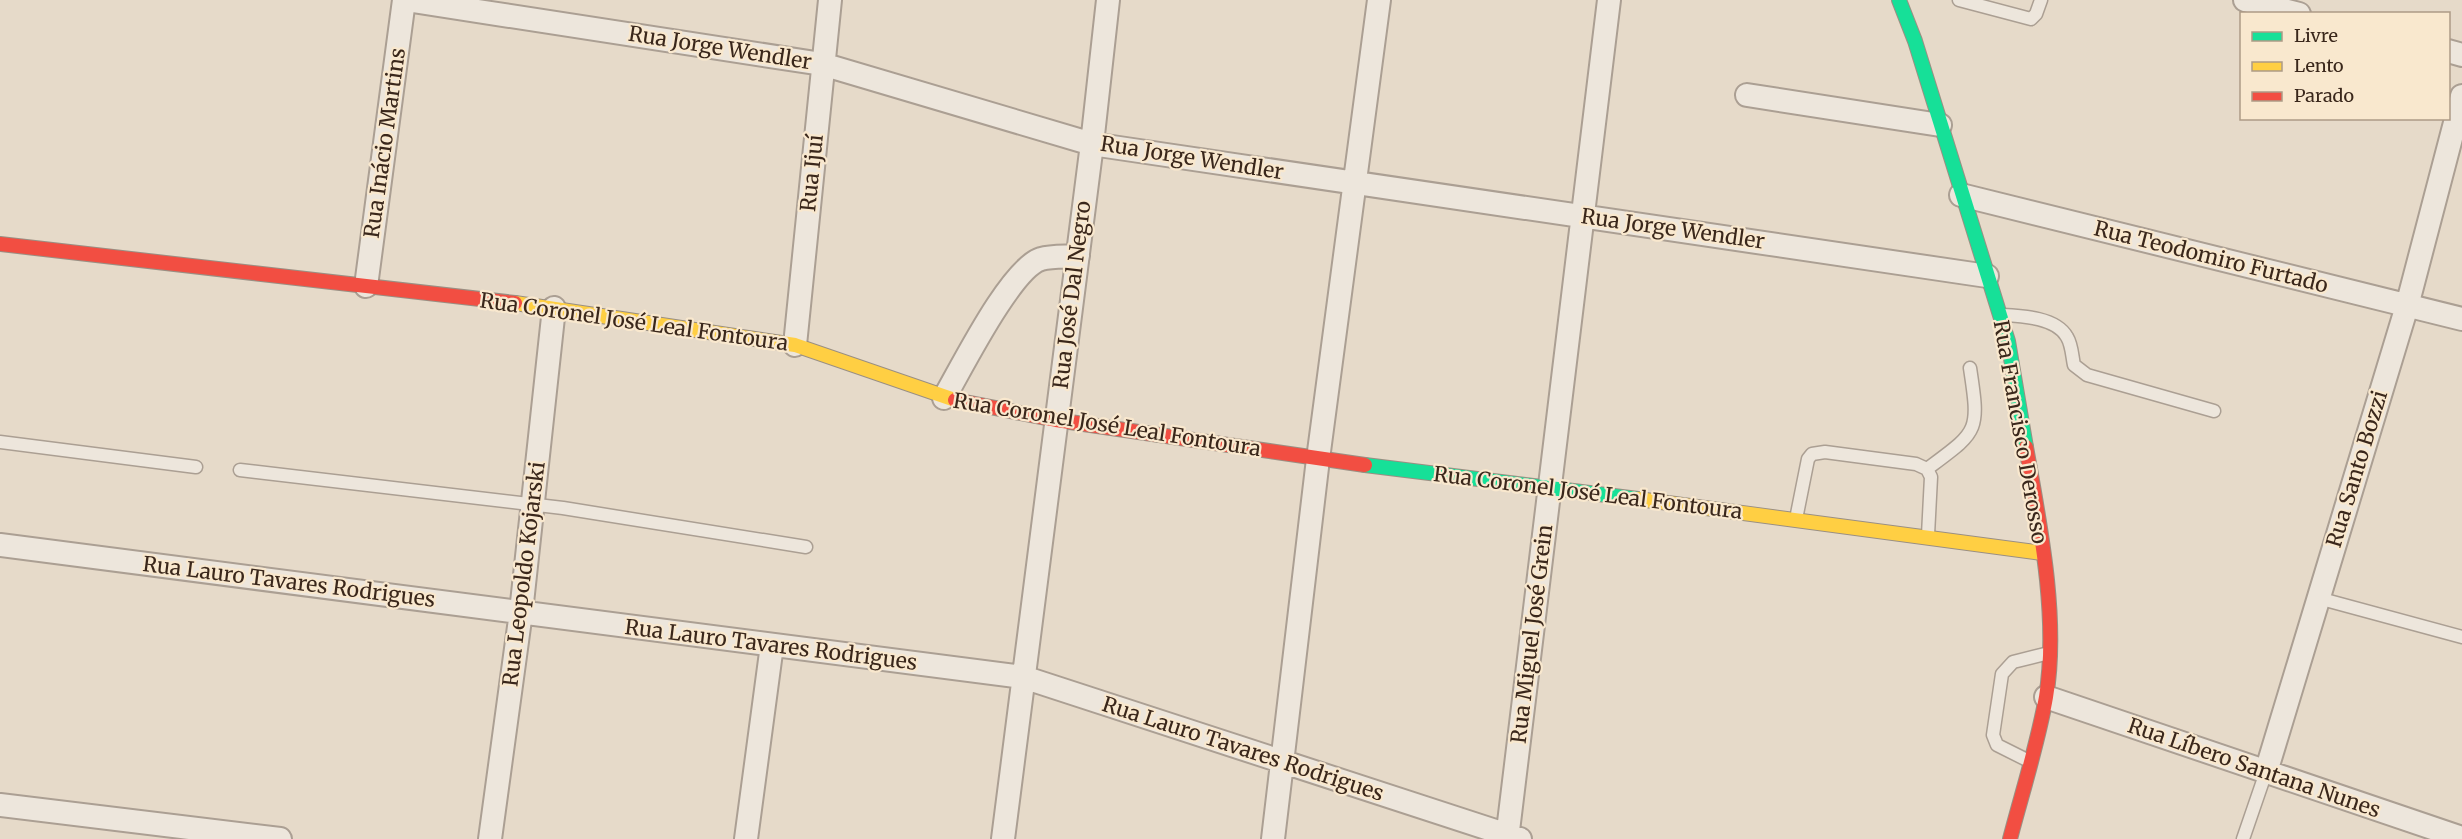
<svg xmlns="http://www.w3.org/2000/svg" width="2462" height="839" viewBox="0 0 2462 839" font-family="Merriweather,serif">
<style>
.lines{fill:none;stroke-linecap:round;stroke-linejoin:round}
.lane-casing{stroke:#ab9f93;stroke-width:15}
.street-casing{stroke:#ab9f93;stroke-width:26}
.fast-casing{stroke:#9a8f83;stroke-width:16}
.slow-casing{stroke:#9a8f83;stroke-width:16}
.jam-casing{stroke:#9a8f83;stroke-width:16}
.lane{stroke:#ede6dc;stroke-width:12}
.street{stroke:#ede6dc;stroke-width:22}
.fast{stroke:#16e098;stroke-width:14}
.slow{stroke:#ffcf43;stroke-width:14}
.jam{stroke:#f24e42;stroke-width:14}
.labels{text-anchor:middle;stroke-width:4.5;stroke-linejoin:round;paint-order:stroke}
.street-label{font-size:21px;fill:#3a271b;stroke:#f9e8ce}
</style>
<rect width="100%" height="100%" fill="#e6dac9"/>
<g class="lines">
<defs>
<path id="lane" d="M1959 0 2031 19 2036 14 2041 0
M2001 315C2021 316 2056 317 2067 337 2072 345 2072 356 2074 365L2087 375 2214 411
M0 442 196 467
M1927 469C1978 431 1980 433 1970 368
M240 470 563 508 806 547
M1796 519 1808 459 1812 454 1825 452 1916 464 1927 469 1931 477 1928 535
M2318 598 2462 637
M2027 760 1997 745 1993 735 2002 674 2013 662 2049 653
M2243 839 2266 772"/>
<path id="street" d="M406 0 822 64 1092 144 1987 276
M2245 0 2299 14
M2448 51 2462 55
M1747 95 1940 125
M1961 195 2462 319
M366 286 404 0
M795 345 830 0
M944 398C961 369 1011 268 1041 259 1052 256 1066 257 1078 256
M0 545 1023 677 1520 839
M2046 697 2462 838
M2266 772 2407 306 2462 96
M0 805 280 839
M490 839 521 612 554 308
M746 839 772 645
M1003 839 1092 144 1108 0
M1273 839 1318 459 1379 0
M1507 839 1609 0"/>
<path id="fast" d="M1899 0 1915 41 2008 341 2026 447
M1365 465 1638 499"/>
<path id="slow" d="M515 303 795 345 955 400
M1638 499 2042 553"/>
<path id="jam" d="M0 244 515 303
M955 400 1056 420 1365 465
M2010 839C2022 793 2038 743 2046 697 2059 619 2040 525 2026 447"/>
</defs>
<use href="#lane" class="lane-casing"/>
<use href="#street" class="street-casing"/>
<use href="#fast" class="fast-casing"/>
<use href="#slow" class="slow-casing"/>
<use href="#jam" class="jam-casing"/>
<use href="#lane" class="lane"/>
<use href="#street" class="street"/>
<use href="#fast" class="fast"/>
<use href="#slow" class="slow"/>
<use href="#jam" class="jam"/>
</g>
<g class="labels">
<g class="street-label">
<text transform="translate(720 48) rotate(9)" y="7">Rua Jorge Wendler</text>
<text transform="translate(385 143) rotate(-82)" y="7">Rua Inácio Martins</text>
<text transform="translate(1192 158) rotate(9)" y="7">Rua Jorge Wendler</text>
<text transform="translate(812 173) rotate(-84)" y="7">Rua Ijuí</text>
<text transform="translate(1673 229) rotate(8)" y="7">Rua Jorge Wendler</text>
<text transform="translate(2211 257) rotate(14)" y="7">Rua Teodomiro Furtado</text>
<text transform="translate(1072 295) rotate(-83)" y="7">Rua José Dal Negro</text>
<text transform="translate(634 322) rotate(8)" y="7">Rua Coronel José Leal Fontoura</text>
<text transform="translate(1107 425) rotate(9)" y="7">Rua Coronel José Leal Fontoura</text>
<text transform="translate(2020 432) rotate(80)" y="7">Rua Francisco Derosso</text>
<text transform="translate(2357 469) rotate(-73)" y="7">Rua Santo Bozzi</text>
<text transform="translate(1588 493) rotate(7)" y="7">Rua Coronel José Leal Fontoura</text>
<text transform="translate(524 574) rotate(-83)" y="7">Rua Leopoldo Kojarski</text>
<text transform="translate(289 582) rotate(7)" y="7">Rua Lauro Tavares Rodrigues</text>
<text transform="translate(1532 634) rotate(-83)" y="7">Rua Miguel José Grein</text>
<text transform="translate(771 645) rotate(7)" y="7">Rua Lauro Tavares Rodrigues</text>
<text transform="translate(1243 749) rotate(18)" y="7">Rua Lauro Tavares Rodrigues</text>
<text transform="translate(2254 768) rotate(19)" y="7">Rua Líbero Santana Nunes</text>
</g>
</g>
<rect x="2240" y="12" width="210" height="108" fill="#f9e8ce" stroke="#ad9b86" stroke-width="1.5"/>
<rect x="2252" y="32" width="30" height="9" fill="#16e098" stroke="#ad9b86" stroke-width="1.5"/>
<text x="2294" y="42" font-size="18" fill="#3a271b">Livre</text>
<rect x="2252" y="62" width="30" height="9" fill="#ffcf43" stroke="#ad9b86" stroke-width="1.5"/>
<text x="2294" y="72" font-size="18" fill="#3a271b">Lento</text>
<rect x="2252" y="92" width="30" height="9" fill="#f24e42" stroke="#ad9b86" stroke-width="1.5"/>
<text x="2294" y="102" font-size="18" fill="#3a271b">Parado</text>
</svg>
